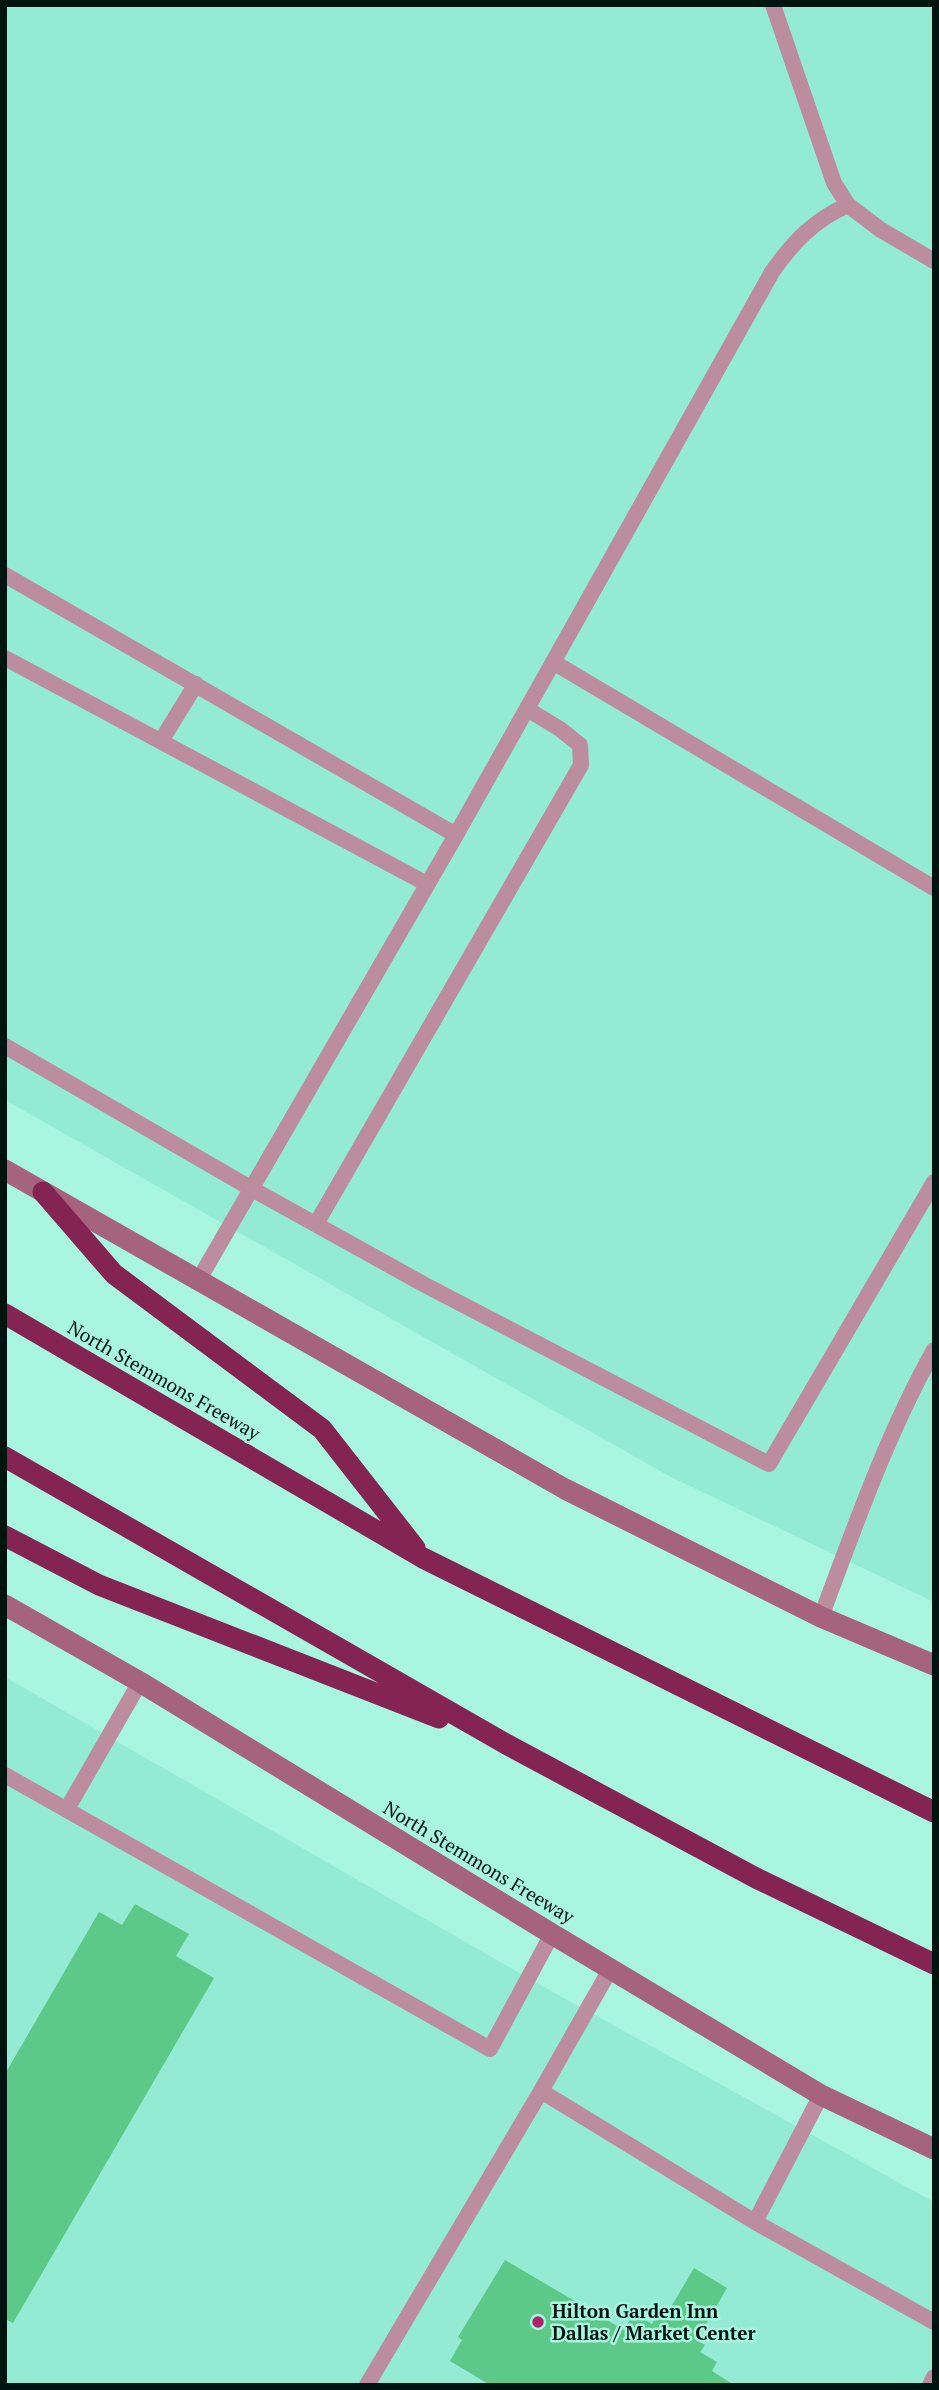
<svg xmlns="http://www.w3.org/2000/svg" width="939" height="2390" viewBox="0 0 939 2390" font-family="'PT Serif',serif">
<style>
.built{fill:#93ebd3}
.building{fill:#5dc989}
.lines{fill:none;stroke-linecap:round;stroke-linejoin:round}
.lane{stroke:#bc8d9e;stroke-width:16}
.secondary{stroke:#a6637d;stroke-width:21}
.highway{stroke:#832452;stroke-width:21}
.poi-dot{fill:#ac2469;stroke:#a8f5e0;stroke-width:2.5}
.labels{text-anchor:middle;stroke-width:5;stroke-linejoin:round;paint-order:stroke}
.street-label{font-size:19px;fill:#00140f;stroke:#a8f5e0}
.poi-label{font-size:19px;font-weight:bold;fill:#00140f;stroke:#a8f5e0;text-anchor:start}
</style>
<rect width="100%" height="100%" fill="#a8f5e0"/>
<path class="built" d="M5 5H934V1602L669 1476 5 1100Z
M5 1677 533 1981 934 2202V2385H5Z"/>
<path class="building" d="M135 1904 189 1934 176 1956 214 1978 13 2323 5 2319V2074L99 1912 122 1925Z
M505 2260 624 2330 634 2313 652 2324 657 2315 664 2319 694 2268 727 2288 697 2340 705 2345 700 2352 717 2362 712 2371 734 2385H490L450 2361 462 2340 458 2337Z"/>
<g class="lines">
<path class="lane" d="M773 5 834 183 848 205 881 230 934 261
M5 575 456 835
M5 658 427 884
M553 662 934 888
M161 741 196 684
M5 1046 252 1189 425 1285 769 1464 934 1182
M316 1224 581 765 580 745 560 729 527 709
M198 1281 456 835 772 272C793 242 814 220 848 205
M821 1617C855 1526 887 1434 934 1350
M5 1775 490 2049 552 1934
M67 1809 140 1682
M541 2091 611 1968
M755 2222 821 2095
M367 2385 541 2091 755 2222 934 2322
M930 2385 934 2377"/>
<path class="secondary" d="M5 1170 565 1489 821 1617 934 1665
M5 1605 140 1682 552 1934 821 2095 934 2149"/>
<path class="highway" d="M43 1192 114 1274 322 1429 415 1548
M5 1314 423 1558 934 1812
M5 1457 506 1744 756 1878 934 1964
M5 1536 99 1585 439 1718"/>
</g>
<circle class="poi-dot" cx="538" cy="2322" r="7"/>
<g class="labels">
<g class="street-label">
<text transform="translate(164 1380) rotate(30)" y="7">North Stemmons Freeway</text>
<text transform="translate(479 1862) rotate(31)" y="7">North Stemmons Freeway</text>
</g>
<g class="poi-label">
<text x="552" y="2318">Hilton Garden Inn<tspan x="552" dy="22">Dallas / Market Center</tspan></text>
</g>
</g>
<rect width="939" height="2390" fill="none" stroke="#00140f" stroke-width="14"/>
</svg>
